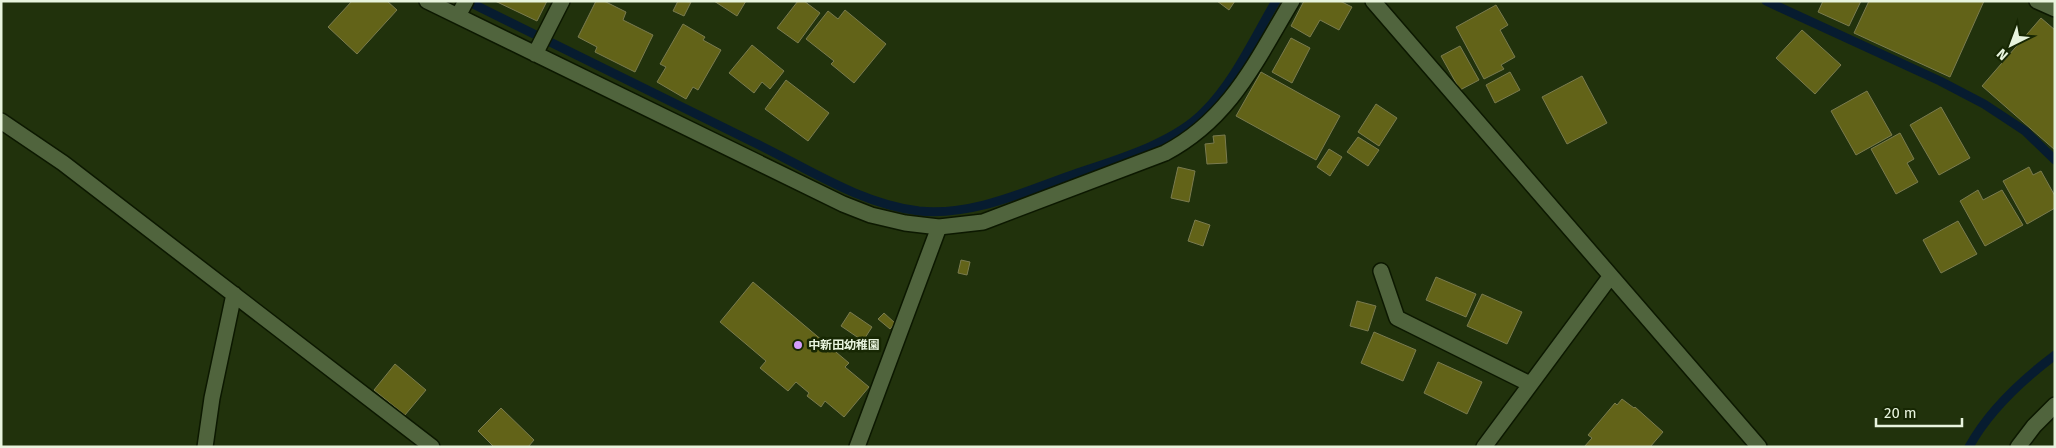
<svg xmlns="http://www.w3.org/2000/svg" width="2056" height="448" viewBox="0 0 2056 448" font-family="'Fira Sans','Noto Sans JP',sans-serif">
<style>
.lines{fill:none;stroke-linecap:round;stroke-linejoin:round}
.stream{stroke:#071c30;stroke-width:9}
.building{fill:#626318;stroke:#7a7b4f}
.minor-casing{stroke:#0c1800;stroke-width:18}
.tertiary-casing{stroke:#0c1800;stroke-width:18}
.minor{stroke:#50643d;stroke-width:15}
.tertiary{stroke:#50643d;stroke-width:15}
.poi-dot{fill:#d49cfc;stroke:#172703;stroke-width:2}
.labels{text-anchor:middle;stroke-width:5;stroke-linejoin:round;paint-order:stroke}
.poi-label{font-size:12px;font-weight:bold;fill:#e8f4de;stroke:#172703;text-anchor:start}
</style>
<rect width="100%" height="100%" fill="#21320c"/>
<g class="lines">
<path class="stream" d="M467 1C563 48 659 95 755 143 807 168 860 204 919 211 972 216 1021 193 1069 176 1112 161 1172 145 1204 112 1235 81 1254 38 1276 1
M1766 1 1940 81 1984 104 2025 131 2055 160
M1969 447C1989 410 2022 380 2055 355"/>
</g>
<path class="building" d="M352 1H387L397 10 357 54 328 27Z
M495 1H547L537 21Z
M596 1H604L626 12 623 20 653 35 635 72 595 52 597 47 578 37Z
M678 1 691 2 684 16 673 11Z
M714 1H746L737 16Z
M798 1H804L820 13 798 43 777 28Z
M1217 1H1235L1229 10Z
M1304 1H1340L1352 7 1339 30 1320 20 1310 37 1291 26Z
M1823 1H1861L1849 26 1818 12Z
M1869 1H1984L1950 77 1854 33Z
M1496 5 1508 25 1500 30 1515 57 1501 65 1504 69 1484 79 1456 27Z
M845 10 886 44 854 83 831 64 834 61 806 39 828 11 838 19Z
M2041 18 2055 30V150L1982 86Z
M683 24 705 37 703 40 721 50 698 90 693 87 686 99 657 82 666 67 660 64Z
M1802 30 1841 65 1815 94 1776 58Z
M1291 38 1310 48 1292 83 1272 72Z
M752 45 784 71 770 89 762 82 754 93 729 73Z
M1460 46 1479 80 1460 90 1441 56Z
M1261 72 1340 116 1316 160 1236 116Z
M1510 72 1520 90 1495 103 1486 85Z
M1582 76 1607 123 1567 144 1542 97Z
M786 80 829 113 808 141 765 109Z
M1867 91 1892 135 1856 155 1831 111Z
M1376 104 1397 118 1379 146 1358 132Z
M1941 107 1970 158 1939 175 1910 125Z
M1900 133 1914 159 1907 163 1918 182 1896 194 1871 149Z
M1225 135 1227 163 1207 164 1205 144 1214 143 1213 136Z
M1358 137 1379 150 1368 166 1347 152Z
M1329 149 1342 157 1330 176 1317 167Z
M1178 167 1195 171 1189 202 1171 198Z
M2029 167 2033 175 2041 171 2055 196V208L2027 224 2003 181Z
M1978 190 1983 200 2002 190 2023 225 1985 246 1960 201Z
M1195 220 1210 225 1203 246 1188 241Z
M1958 221 1977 254 1941 273 1923 240Z
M961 260 970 262 967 275 958 273Z
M1436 277 1476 294 1466 317 1426 300Z
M753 282 849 363 845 367 869 387 844 417 825 401 821 407 807 396 809 393 796 382 788 391 760 368 766 361 720 322Z
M1482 294 1522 312 1507 344 1467 326Z
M1357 301 1376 306 1368 331 1350 326Z
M850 312 872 327 863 341 841 326Z
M884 313 895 323 890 329 878 319Z
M1374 332 1416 350 1403 381 1361 363Z
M1438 362 1482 382 1467 414 1424 393Z
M395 364 426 390 405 415 374 390Z
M1622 399 1634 408 1635 407 1663 432 1650 447H1584L1592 438 1588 435 1615 403 1617 405Z
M501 408 534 440 528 447H494L478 431Z"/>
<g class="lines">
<defs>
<path id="minor" d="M427 1 843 204 871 215 905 223 939 227 983 222 1165 153C1230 119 1256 61 1292 1
M1373 1 1759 447
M2037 1 2055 9
M458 16 466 1
M535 54 562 1
M1 121 63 163 432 447
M1381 271 1397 318 1530 384
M205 447 212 398 234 294
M857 447 939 227
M1484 447 1610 277"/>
<path id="tertiary" d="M2018 447 2034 426 2055 405"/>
</defs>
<use href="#minor" class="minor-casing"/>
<use href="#tertiary" class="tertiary-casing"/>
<use href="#minor" class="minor"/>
<use href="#tertiary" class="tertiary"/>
</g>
<circle class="poi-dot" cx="798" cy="345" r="5"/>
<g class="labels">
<g class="poi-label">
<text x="808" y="349">中新田幼稚園</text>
</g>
</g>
<rect width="2056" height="448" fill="none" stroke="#e8f4de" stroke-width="5"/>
<g transform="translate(2011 45) rotate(222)" stroke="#172703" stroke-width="4" paint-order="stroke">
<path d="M0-4L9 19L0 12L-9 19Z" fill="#e8f4de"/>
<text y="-8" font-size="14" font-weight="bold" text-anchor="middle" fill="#e8f4de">N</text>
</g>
<path d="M1876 418v8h86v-8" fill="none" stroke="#e8f4de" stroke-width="2.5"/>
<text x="1884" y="418" font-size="15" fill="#e8f4de" stroke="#172703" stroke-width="4" paint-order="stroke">20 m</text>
</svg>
